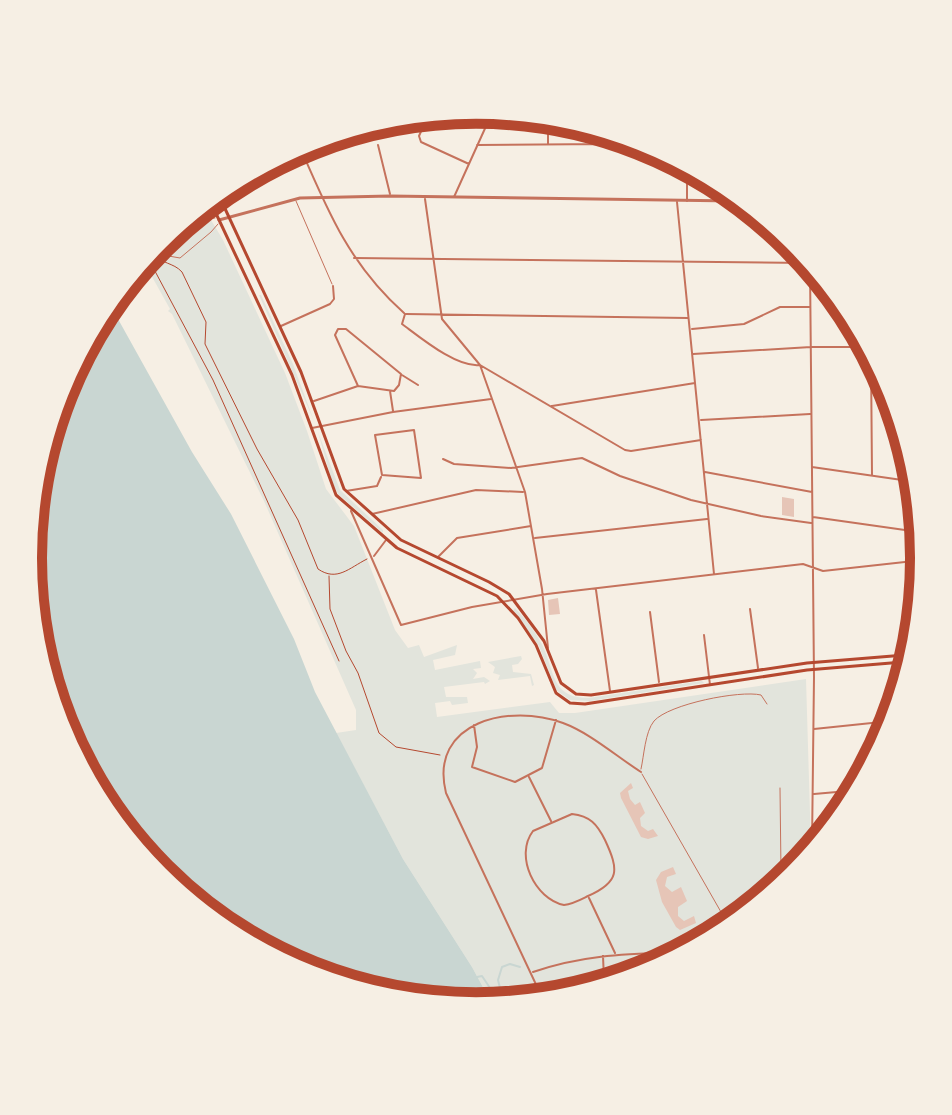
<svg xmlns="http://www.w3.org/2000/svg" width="952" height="1115" viewBox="0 0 952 1115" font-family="'Roboto Condensed',sans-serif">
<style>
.green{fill:#e2e4dc}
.water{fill:#c9d6d2}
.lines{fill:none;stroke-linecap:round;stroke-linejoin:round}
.stream{stroke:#c9d6d2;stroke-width:2}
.building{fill:#e6c5b7}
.path{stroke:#b5482f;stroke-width:1}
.service{stroke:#c5725c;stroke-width:1}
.minor{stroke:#c5725c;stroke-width:2}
.tertiary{stroke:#c5725c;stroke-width:3}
.secondary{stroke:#b5482f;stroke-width:3}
.rim{fill:none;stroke:#b5482f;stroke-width:10}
</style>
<rect width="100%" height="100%" fill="#f6efe4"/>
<path class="green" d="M205 210 223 240 285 373 307 431 326 489 354 526 395 630 408 648 419 645 424 657 457 645 455 655 433 660 435 670 480 661 481 668 473 669 477 673 473 679 484 677 490 681 485 684 484 682 444 687 446 697H467L468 703 452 705 450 701 435 703 437 717 550 702 559 713H575L806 679 811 847 792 875 647 972 491 1002 472 967 403 859 336 733 356 730V710L264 501 172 314 168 311 170 309 146 266 143 265 160 240Z
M259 295H261L293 364 314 421Z
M318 432 340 490 383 530V533L338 494 332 482Z
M515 608C526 619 539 636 545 651 555 677 554 698 589 698L702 681 704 683 590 701 570 700 556 690 539 646 513 611Z
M521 656 522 659 518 664 512 665 513 672 531 674 534 685 532 686 530 676 498 680 500 675 493 673 495 667 488 662Z"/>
<path class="water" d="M113 310 192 452 231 514 294 639 315 692 403 859 472 967 491 1002 476 1005 304 971 159 874 62 729 28 557 62 386Z"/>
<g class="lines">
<path class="stream" d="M477 977 482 976 492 991 499 995 501 992 498 980 502 967 510 964 520 967"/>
</g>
<path class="building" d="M782 497 794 499V517L782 515Z
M558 598 560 614 549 615 548 600Z
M631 783 633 788 628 791 630 799 635 805 640 802 645 813 640 818 641 826 648 831 653 829 658 836 648 839 641 837 621 798 620 793Z
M673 867 676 874 667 877 665 886 672 892 681 887 687 901 678 907V916L684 921 694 916 696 923 680 930 676 927 662 902 656 880 661 872Z"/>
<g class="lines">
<path class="path" d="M152 252C162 265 173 262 182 272L206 322 205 344 257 449 298 520 318 569C337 582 349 568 367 559
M148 258 213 380 339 661
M329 576 330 609 346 651 358 673 379 733 396 747 440 755"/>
<path class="service" d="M296 201 332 284
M190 220 215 218
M157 245 163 255 180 258 211 232 218 224
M641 769C644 756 645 732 654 721 669 704 740 690 761 695L767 704
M642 774 725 919
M780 788 781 871 787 878"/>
<path class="minor" d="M467 111 487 121
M426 120 419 136 421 142 469 164
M548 124V143
M604 135V143
M378 145 390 194
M477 145 604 144 652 147
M300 147C328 212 350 265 404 313
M454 197 492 113
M425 199 442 319 480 365 525 492 542 589 548 648
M687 201V170
M677 202 714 574
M354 258 807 263
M810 267 814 677 812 845
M405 314 402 324C421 338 457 368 480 365L625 450 631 451 701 440
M406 314 688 318
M281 326 330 304 334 299 333 286
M692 329 744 324 780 307H809
M693 354 811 347H864
M871 358 872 475
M402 375 418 385
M390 391 393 411
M314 401 358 386 394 391 399 385 401 374 346 329H338L335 335 358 386
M552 406 695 383
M701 420 810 414
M312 428 393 412 491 399
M414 430 421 478 382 475 375 435Z
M443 459 454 464 511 468 582 458 620 476 691 500 761 516 811 523
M812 467 909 481
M705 472 812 492
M346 491 377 486 381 477
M351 511 401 625 472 607 547 594 803 564 823 571 923 560
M372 514 476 490 523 492
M813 517 919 532
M535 538 707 519
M374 556 386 540
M438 557 457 538 531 526
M596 590 610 691
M750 609 758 668
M650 612 659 682
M704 635 710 685
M474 725 477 747 472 767 515 782 542 768 556 720
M814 729 891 721
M529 777 551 821
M814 794 848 791
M572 814C590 816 597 824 605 840 619 870 620 882 588 896 580 900 573 904 564 905 535 899 514 856 533 831Z
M589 898 615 953
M603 956 604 980
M533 972C582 955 625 954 677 952
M540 993 446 793C428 721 511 703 563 723 590 733 616 756 641 772"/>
<path class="tertiary" d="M219 220 300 198 390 196 734 201"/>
<path class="secondary" d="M221 200 301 372 344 489 401 540 489 582 509 594 544 641 561 683 576 694 591 695 807 663 905 655
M212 205 292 375 336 495 397 548 497 596 518 618 536 645 556 693 570 703 585 704 807 670 903 662"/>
</g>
<path d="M0 0H952V1115H0ZM42 558a434 434 0 1 1 868 0a434 434 0 1 1-868 0Z" fill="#f6efe4" fill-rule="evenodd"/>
<path class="rim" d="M42 558a434 434 0 1 1 868 0a434 434 0 1 1-868 0Z"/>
</svg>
